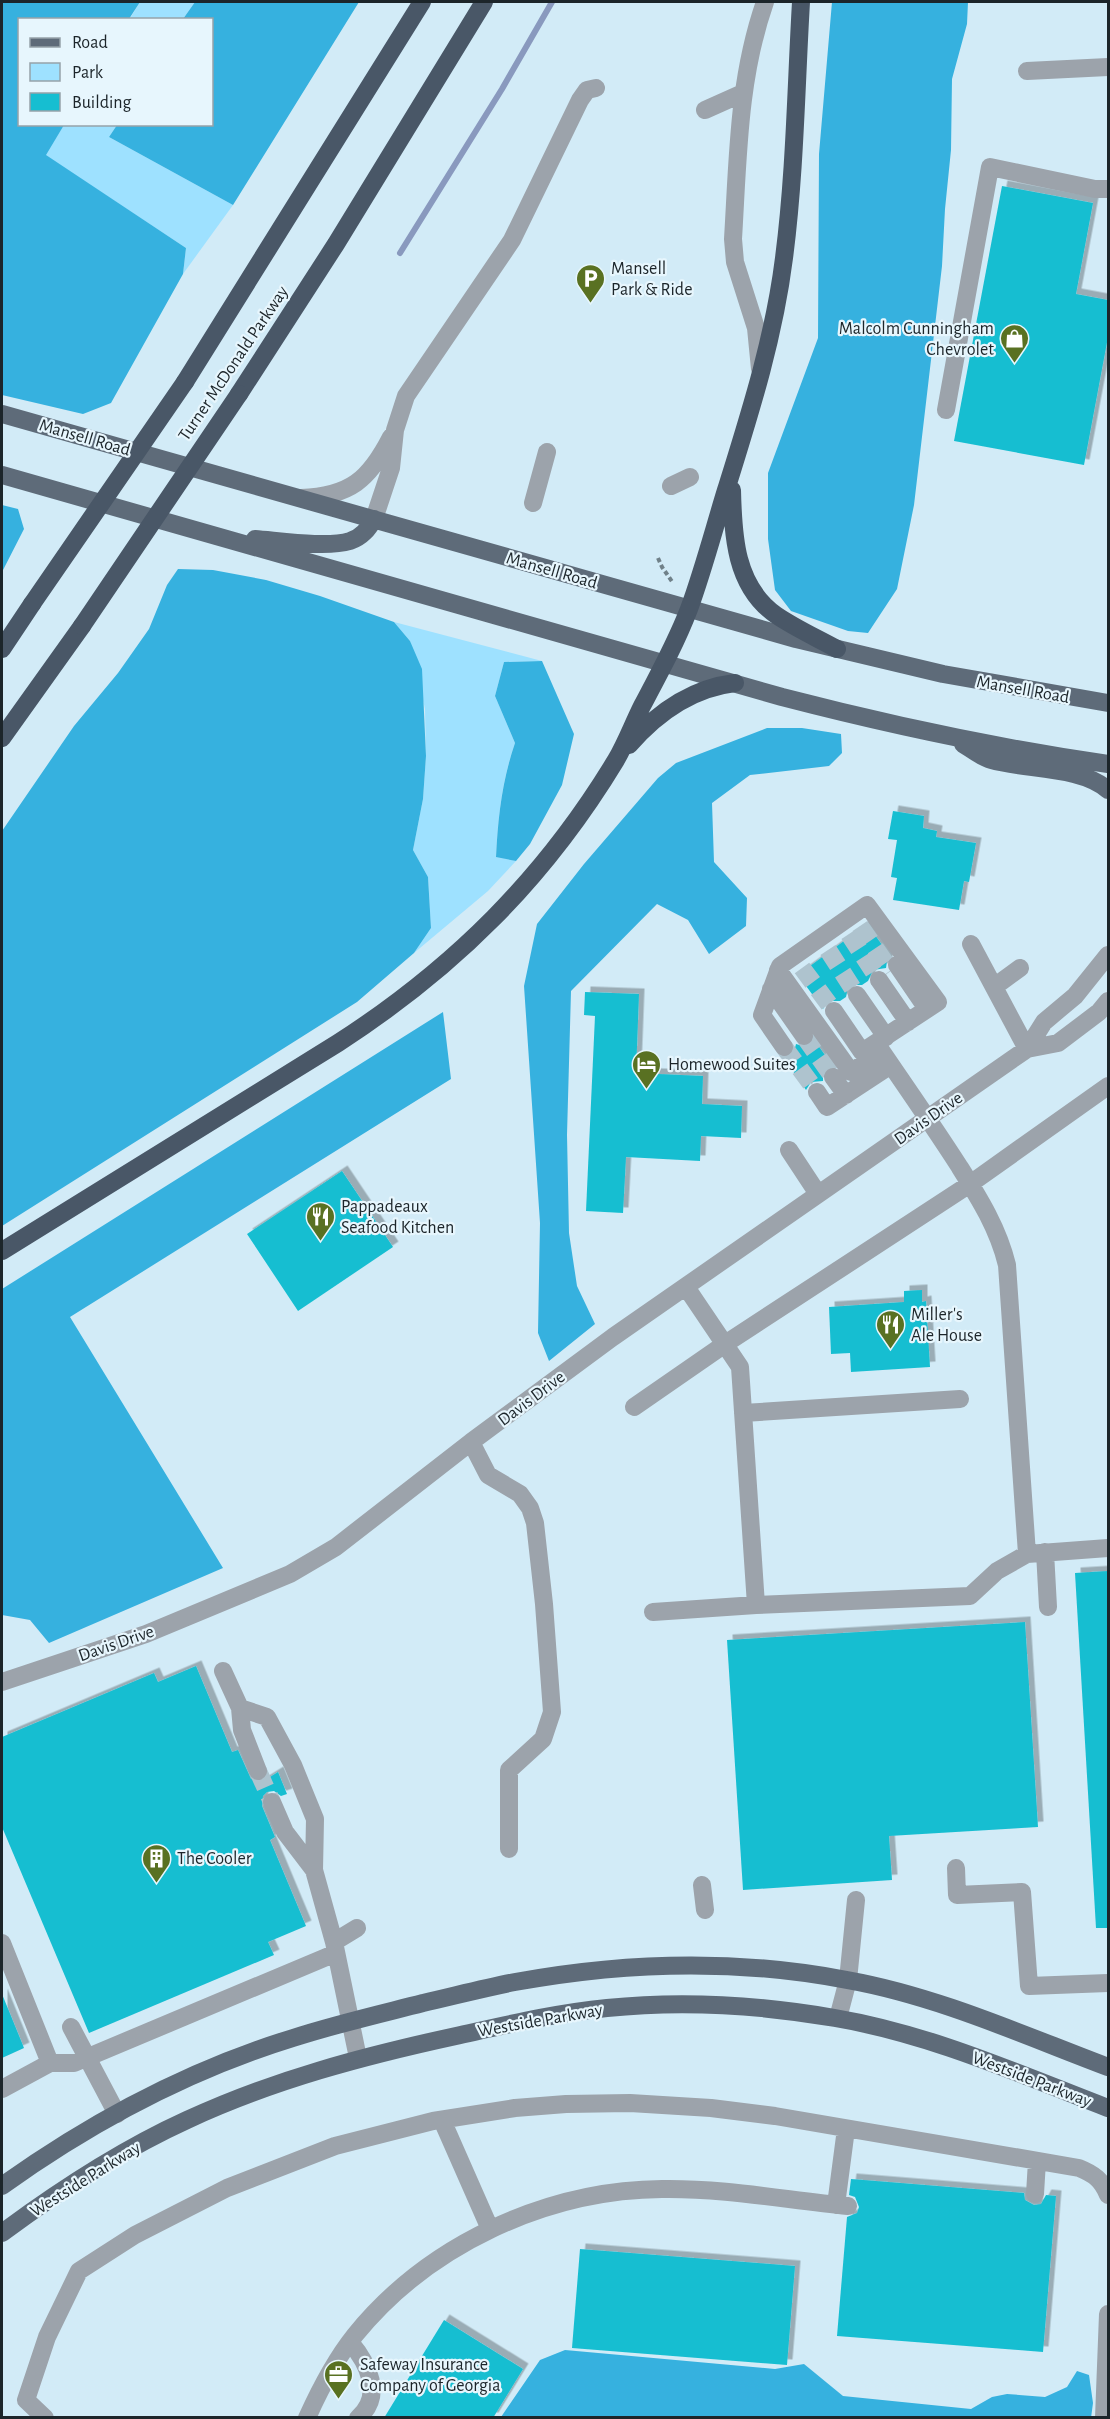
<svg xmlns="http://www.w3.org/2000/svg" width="1110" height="2419" viewBox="0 0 1110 2419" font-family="'Alegreya Sans',sans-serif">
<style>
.green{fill:#9ee1ff}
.forest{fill:#36b1df}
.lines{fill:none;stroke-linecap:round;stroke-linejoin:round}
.stream{stroke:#8999be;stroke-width:6}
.building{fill:#16bed1;filter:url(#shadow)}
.minor-tunnel{stroke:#aec3ce;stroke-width:18;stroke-dasharray:18 9;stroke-linecap:butt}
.path{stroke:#708189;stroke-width:4;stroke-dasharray:4.5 3;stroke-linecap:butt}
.minor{stroke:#9ca3ab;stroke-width:18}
.major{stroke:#5e6b79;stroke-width:18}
.highway{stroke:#495767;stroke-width:18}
.highway-bridge{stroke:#495767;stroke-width:18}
.labels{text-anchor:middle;stroke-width:4.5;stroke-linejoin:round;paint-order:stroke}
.poi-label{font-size:18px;fill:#1c252a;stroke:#e7f6fd;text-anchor:start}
.street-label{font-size:18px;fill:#1c252a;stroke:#e7f6fd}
</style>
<defs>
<filter id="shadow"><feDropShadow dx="5.5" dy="-5.5" stdDeviation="0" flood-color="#0004"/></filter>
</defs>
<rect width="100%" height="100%" fill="#d2ebf7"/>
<path class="green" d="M140 2H195L183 19 129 20Z
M64 125H117L109 137 233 205 183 274 186 248 45 155Z
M394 622 542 661 504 662 495 696 515 743C502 780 498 817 496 856L516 861 488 891 414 953 431 928 428 877 413 850 423 799 426 756 425 709 410 641Z"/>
<path class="forest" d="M2 2H140L129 19 20 20V124L64 125 46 155 186 248 183 274 111 403 83 414 2 395Z
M195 2H359L233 205 109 137 117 125 212 124V20L183 19Z
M832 2H968L967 24 952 79 951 150 945 209 942 266 914 505 897 589 868 633 848 631 791 611 775 590 768 539V473L818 338 819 154Z
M2 505 18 509 24 529 2 572Z
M178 569 213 570 266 580 320 596 394 622 410 641 422 669 426 756 423 799 413 850 428 877 431 928 414 953 357 1002 2 1226V831L74 726 118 673 149 629 167 585Z
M542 661 574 734 562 785 530 844 516 861 496 857C498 817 502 781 515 743L495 696 504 662Z
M767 728H802L841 734 842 753 829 766 750 775 712 803 714 862 747 898 746 926 709 954 688 920 657 904 571 991 567 1135 569 1233 577 1286 595 1324 549 1361 538 1333 540 1223 524 986 537 924 584 864 658 778 676 763Z
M443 1012 451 1079 70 1317 223 1568 49 1643 30 1620 2 1615V1289Z
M565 2350 775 2369 804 2364 843 2396 971 2409 992 2397 1007 2394 1045 2397 1067 2387 1077 2371 1089 2375 1093 2403 1091 2418 501 2417 540 2360Z"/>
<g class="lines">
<path class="stream" d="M400 253 502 89 552 2"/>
</g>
<path class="building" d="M1002 186 1093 203 1076 294 1108 300V337L1084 465 954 441Z
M893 811 924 816 923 828 937 831 936 837 976 843 969 882 964 881 959 910 893 900 897 878 891 877 897 840 888 839Z
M867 924 890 956 887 961 886 968 873 970 868 981 862 985H851L847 991 846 997 840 1001H828L823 1009 798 975Z
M585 992 639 994 636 1073 703 1076 702 1104 742 1106 741 1138 701 1136 700 1161 626 1157 623 1213 586 1211 595 1016 584 1015Z
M814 1040 833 1066 823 1072V1081L811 1082 806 1090 784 1058 794 1052 796 1044 806 1047Z
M342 1171 393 1247 298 1311 247 1234Z
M922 1290V1302L926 1301 930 1367 851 1372 850 1353 831 1354 829 1307 904 1302V1291Z
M1108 1571V1928H1096L1075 1573Z
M1025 1622 1038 1827 889 1836 892 1880 743 1890 727 1640Z
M196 1666 232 1752 238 1750 251 1779 262 1782 278 1772 287 1794 281 1796 274 1791 267 1792 263 1796 262 1806 275 1837 270 1840 306 1926 268 1942 274 1955 89 2033 2 1827V1737L154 1673 158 1682Z
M2 1994 24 2048 2 2058Z
M851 2179 1024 2193 1025 2200 1034 2205 1041 2204 1046 2195 1056 2196 1043 2352 837 2336 847 2217 857 2213 859 2207 855 2197 849 2195Z
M580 2249 795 2266 787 2365 572 2348Z
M444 2320 523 2369 493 2418H384Z"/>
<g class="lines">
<path class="minor-tunnel" d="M860 926 891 971
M849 934 879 980
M828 950 857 995
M802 968 834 1011
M804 1036 833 1077
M784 1047 817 1092
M258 1771 272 1802"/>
<path class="path" d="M658 558 662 567 673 583"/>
<path class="minor" d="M1027 71 1108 67
M705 110 743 93
M760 369 756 328 735 262 733 239C738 158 738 79 765 2
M946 410 990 167 1095 189H1108
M671 486 690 477
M301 498C350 496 369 480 391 437
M533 503 547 452
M374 519 391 468 395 430 406 396 512 240 580 100 587 90 596 88
M971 944 1027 1049
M897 965 927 1009
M778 970 851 1072 882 1052
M879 980 908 1022
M994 987 1020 968
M771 989 804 1036
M857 995 886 1037
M876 1043C904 1084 932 1124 959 1166 979 1198 998 1228 1007 1265L1027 1554
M784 1047 762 1015 780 966 867 905 938 1002 862 1052 834 1011
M1027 1049 1058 1043 1099 1012 1108 1001
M833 1077 846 1095
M817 1092 827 1107 891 1065
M789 1150 818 1194
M686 1287 740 1367 756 1605
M634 1407 725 1344 970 1184 1108 1086
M743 1413 960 1399
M471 1442 488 1475 520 1494 530 1508 535 1523 544 1604 552 1712 543 1739 509 1770V1849
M1045 1552 1048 1607
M653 1612 756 1605 970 1596 997 1571 1027 1554 1108 1548
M223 1671 240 1708 267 1717 293 1765 315 1819 314 1870 334 1942 358 2058
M2 1682 146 1634 290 1574 336 1547 471 1442 613 1337 1027 1049 1044 1022 1075 996 1108 955
M240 1708 242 1730 258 1771
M272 1802 285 1832 314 1870
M956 1868 957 1895 1022 1892 1029 1986 1108 1983
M702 1885 705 1910
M334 1942 357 1928
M2 1943 50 2063H74L336 1953
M838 2018 848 1980 856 1900
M71 2027 117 2114
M2 2089 50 2063
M442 2120 490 2229
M1035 2194 1037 2161
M836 2205 846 2129
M350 2342C368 2363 384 2396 358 2418
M45 2418 26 2400 47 2337 79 2271 135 2235 227 2188 335 2146 433 2121 515 2108 566 2104 630 2103 711 2108 775 2116 1079 2168C1094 2174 1102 2180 1108 2195
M307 2418C320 2389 335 2360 355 2335 428 2245 546 2190 662 2189 724 2188 786 2200 848 2206
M1104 2418 1108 2314"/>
<path class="major" d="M2 414 796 639 943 674 1108 703
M2 475 782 697C890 725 998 748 1108 764
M255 539C281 541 327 548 350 541 362 537 368 529 374 519
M963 744C971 749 981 757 991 760 1026 770 1081 766 1108 790
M2 2186C90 2123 189 2070 293 2038 336 2024 380 2014 423 2003 454 1996 484 1988 515 1982 624 1962 738 1959 847 1980 937 1996 1023 2035 1108 2067
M2 2233C60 2190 121 2150 187 2120 273 2080 364 2056 456 2036 506 2025 556 2013 607 2008 683 2000 760 2005 835 2018 930 2034 1019 2074 1108 2108"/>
<path class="highway" d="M185 382 422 2
M239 394 336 244 484 2
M732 490C733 536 735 586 776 615 795 628 817 638 837 649
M2 649 32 604
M2 738 82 626
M629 745C657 713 692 688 735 683
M2 1251 338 1043C454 968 544 879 616 760 626 743 633 724 642 706 659 674 676 643 689 609 703 571 714 529 726 490 750 413 774 338 784 258 795 173 796 87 801 2"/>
<path class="highway-bridge" d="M32 604 185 382
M82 626 239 394"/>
</g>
<defs>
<symbol id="parking-pin" viewBox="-11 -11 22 30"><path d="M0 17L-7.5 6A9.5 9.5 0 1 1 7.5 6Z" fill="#597122" stroke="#e7f6fd"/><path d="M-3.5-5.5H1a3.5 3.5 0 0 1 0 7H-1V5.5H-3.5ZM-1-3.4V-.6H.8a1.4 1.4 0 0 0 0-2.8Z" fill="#fff"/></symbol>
<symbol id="shop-pin" viewBox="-11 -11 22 30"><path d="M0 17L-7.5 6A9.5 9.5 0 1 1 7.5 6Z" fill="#597122" stroke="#e7f6fd"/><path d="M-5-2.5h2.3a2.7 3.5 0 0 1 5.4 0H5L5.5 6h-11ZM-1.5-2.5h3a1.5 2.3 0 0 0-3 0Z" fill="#fff"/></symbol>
<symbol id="hotel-pin" viewBox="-11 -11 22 30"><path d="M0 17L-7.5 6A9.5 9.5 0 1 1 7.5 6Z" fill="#597122" stroke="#e7f6fd"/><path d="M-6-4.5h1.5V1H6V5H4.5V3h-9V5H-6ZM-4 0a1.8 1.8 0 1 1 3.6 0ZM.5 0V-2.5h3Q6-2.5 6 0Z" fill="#fff"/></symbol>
<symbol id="restaurant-pin" viewBox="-11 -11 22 30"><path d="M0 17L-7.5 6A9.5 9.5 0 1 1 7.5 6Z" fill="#597122" stroke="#e7f6fd"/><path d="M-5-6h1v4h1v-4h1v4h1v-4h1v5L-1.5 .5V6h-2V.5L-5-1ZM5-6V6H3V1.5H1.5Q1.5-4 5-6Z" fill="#fff"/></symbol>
<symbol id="building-pin" viewBox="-11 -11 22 30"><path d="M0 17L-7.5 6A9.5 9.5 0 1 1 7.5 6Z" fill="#597122" stroke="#e7f6fd"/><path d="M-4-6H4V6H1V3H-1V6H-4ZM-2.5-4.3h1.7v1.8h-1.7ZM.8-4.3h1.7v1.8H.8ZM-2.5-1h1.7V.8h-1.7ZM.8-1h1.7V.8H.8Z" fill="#fff"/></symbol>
<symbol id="office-pin" viewBox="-11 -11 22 30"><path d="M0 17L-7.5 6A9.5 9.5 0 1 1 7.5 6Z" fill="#597122" stroke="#e7f6fd"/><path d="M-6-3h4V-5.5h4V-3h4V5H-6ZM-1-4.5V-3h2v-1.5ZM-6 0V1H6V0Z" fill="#fff"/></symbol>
</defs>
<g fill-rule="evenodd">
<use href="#parking-pin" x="574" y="262" width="33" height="45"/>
<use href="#shop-pin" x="998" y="322" width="33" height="45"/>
<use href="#hotel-pin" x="630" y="1048" width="33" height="45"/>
<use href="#restaurant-pin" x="304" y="1200" width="33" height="45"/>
<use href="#restaurant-pin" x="874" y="1308" width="33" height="45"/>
<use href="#building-pin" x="140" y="1842" width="33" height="45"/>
<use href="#office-pin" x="322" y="2358" width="33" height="45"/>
</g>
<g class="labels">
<g class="poi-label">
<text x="611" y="274">Mansell<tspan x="611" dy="21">Park &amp; Ride</tspan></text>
<text x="994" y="334" text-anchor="end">Malcolm Cunningham<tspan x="994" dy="21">Chevrolet</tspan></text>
<text x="668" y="1070">Homewood Suites</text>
<text x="341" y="1212">Pappadeaux<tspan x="341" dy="21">Seafood Kitchen</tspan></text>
<text x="911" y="1320">Miller's<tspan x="911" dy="21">Ale House</tspan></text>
<text x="177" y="1864">The Cooler</text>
<text x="360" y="2370">Safeway Insurance<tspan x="360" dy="21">Company of Georgia</tspan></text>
</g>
<g class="street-label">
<text transform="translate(233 363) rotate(-56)" y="6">Turner McDonald Parkway</text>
<text transform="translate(85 437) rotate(16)" y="6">Mansell Road</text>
<text transform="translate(552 570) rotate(16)" y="6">Mansell Road</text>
<text transform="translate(1023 689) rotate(10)" y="6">Mansell Road</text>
<text transform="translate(928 1118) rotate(-35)" y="6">Davis Drive</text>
<text transform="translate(531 1398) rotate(-37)" y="6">Davis Drive</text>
<text transform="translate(116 1643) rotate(-19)" y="6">Davis Drive</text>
<text transform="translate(540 2020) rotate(-10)" y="6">Westside Parkway</text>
<text transform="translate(1032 2079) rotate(21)" y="6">Westside Parkway</text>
<text transform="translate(85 2179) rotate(-32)" y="6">Westside Parkway</text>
</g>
</g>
<rect width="1110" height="2419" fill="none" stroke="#1c252a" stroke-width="6"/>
<rect x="18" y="18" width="195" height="108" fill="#e7f6fd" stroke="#96a2a9" stroke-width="1.5"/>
<rect x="30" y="38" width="30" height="9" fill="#5e6b79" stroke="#96a2a9" stroke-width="1.5"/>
<text x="72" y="48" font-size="18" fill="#1c252a">Road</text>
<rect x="30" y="63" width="30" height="18" fill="#9ee1ff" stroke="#96a2a9" stroke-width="1.5"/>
<text x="72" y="78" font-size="18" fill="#1c252a">Park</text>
<rect x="30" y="93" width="30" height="18" fill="#16bed1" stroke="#96a2a9" stroke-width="1.5"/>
<text x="72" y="108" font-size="18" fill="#1c252a">Building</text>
</svg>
